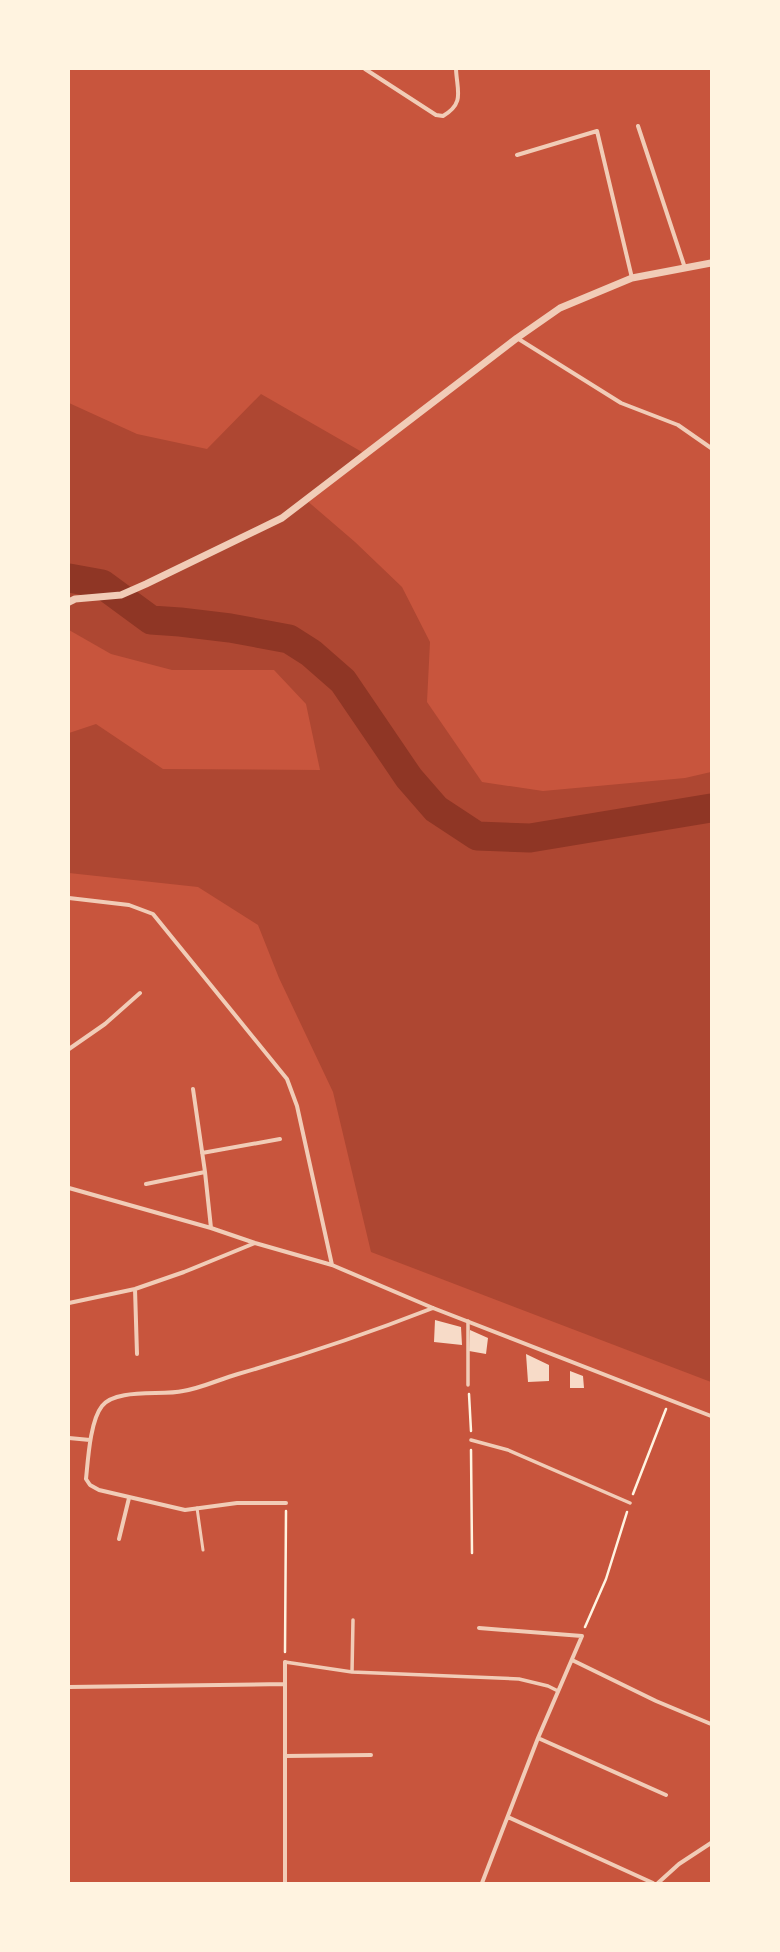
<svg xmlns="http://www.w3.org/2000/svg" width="780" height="1952" viewBox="0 0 780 1952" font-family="'PT Serif',serif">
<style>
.green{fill:#ae4732}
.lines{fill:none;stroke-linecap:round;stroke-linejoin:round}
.river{stroke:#8f3625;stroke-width:29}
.building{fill:#f7dbc8}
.path{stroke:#fff3e0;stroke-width:2.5}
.service{stroke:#f1ccb7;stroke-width:3}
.pedestrian{stroke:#f1ccb7;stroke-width:3.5}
.minor{stroke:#f1ccb7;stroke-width:4}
.tertiary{stroke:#f1ccb7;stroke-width:7}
</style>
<rect width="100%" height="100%" fill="#c8553d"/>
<path class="green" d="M261 394 362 452 305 499 355 542 402 587 430 642 427 702 482 782 543 791 685 778 711 772V1382L371 1252 333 1092 279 978 258 925 198 887 69 873V733L96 724 163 769 320 770 306 704 274 670H172L111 654 69 630V403L137 434 207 449Z"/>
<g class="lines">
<path class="river" d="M69 578 102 584 151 620 180 622 230 628 289 639 311 653 343 681 409 778 436 809 477 836 530 838 711 808"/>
</g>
<path class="building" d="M435 1320 461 1327 462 1345 434 1342Z
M470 1330 488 1338 486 1354 469 1351Z
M526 1354 549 1365V1381L528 1382Z
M570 1371 583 1376 584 1388H570Z"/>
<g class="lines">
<path class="path" d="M469 1394 471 1431
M471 1450 472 1553
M633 1494 666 1409
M585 1627 606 1579 627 1512
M285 1652 286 1511"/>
<path class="service" d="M197 1508 203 1550"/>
<path class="pedestrian" d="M468 1321V1385
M471 1440 508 1450 630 1503
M285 1662 352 1672 519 1679 548 1686 558 1691
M352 1672 353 1620"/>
<path class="minor" d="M365 69 436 115 443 116C465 103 457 91 456 69
M638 126 685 268
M517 155 597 131 632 278
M517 338 621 403 678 425 711 448
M69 898 129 905 153 914 287 1079 297 1106 332 1265
M69 1049 105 1024 140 993
M193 1089 205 1172 211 1228
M202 1153 280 1139
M146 1184 205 1172
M69 1188 211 1228 255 1243 332 1265 433 1308 711 1416
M135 1289 137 1354
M69 1303 135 1289 184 1272 255 1243
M69 1438 90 1440
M286 1503H237L185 1510 99 1490 90 1485 86 1479C88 1460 90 1421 102 1406 116 1388 162 1396 183 1391 202 1388 220 1379 238 1374 304 1355 369 1333 433 1308
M119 1539 129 1498
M479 1628 582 1636 538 1738 482 1883
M572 1660 656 1701 711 1724
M69 1687 285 1684
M538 1738 666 1795
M285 1756 371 1755
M508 1817 653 1883
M285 1883V1662
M658 1883 679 1864 711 1843"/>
<path class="tertiary" d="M69 602 75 599 121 595 146 584 282 518 517 338 560 308 632 278 711 263"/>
</g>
<rect width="780" height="1952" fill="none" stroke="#fff3e0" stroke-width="140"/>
</svg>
